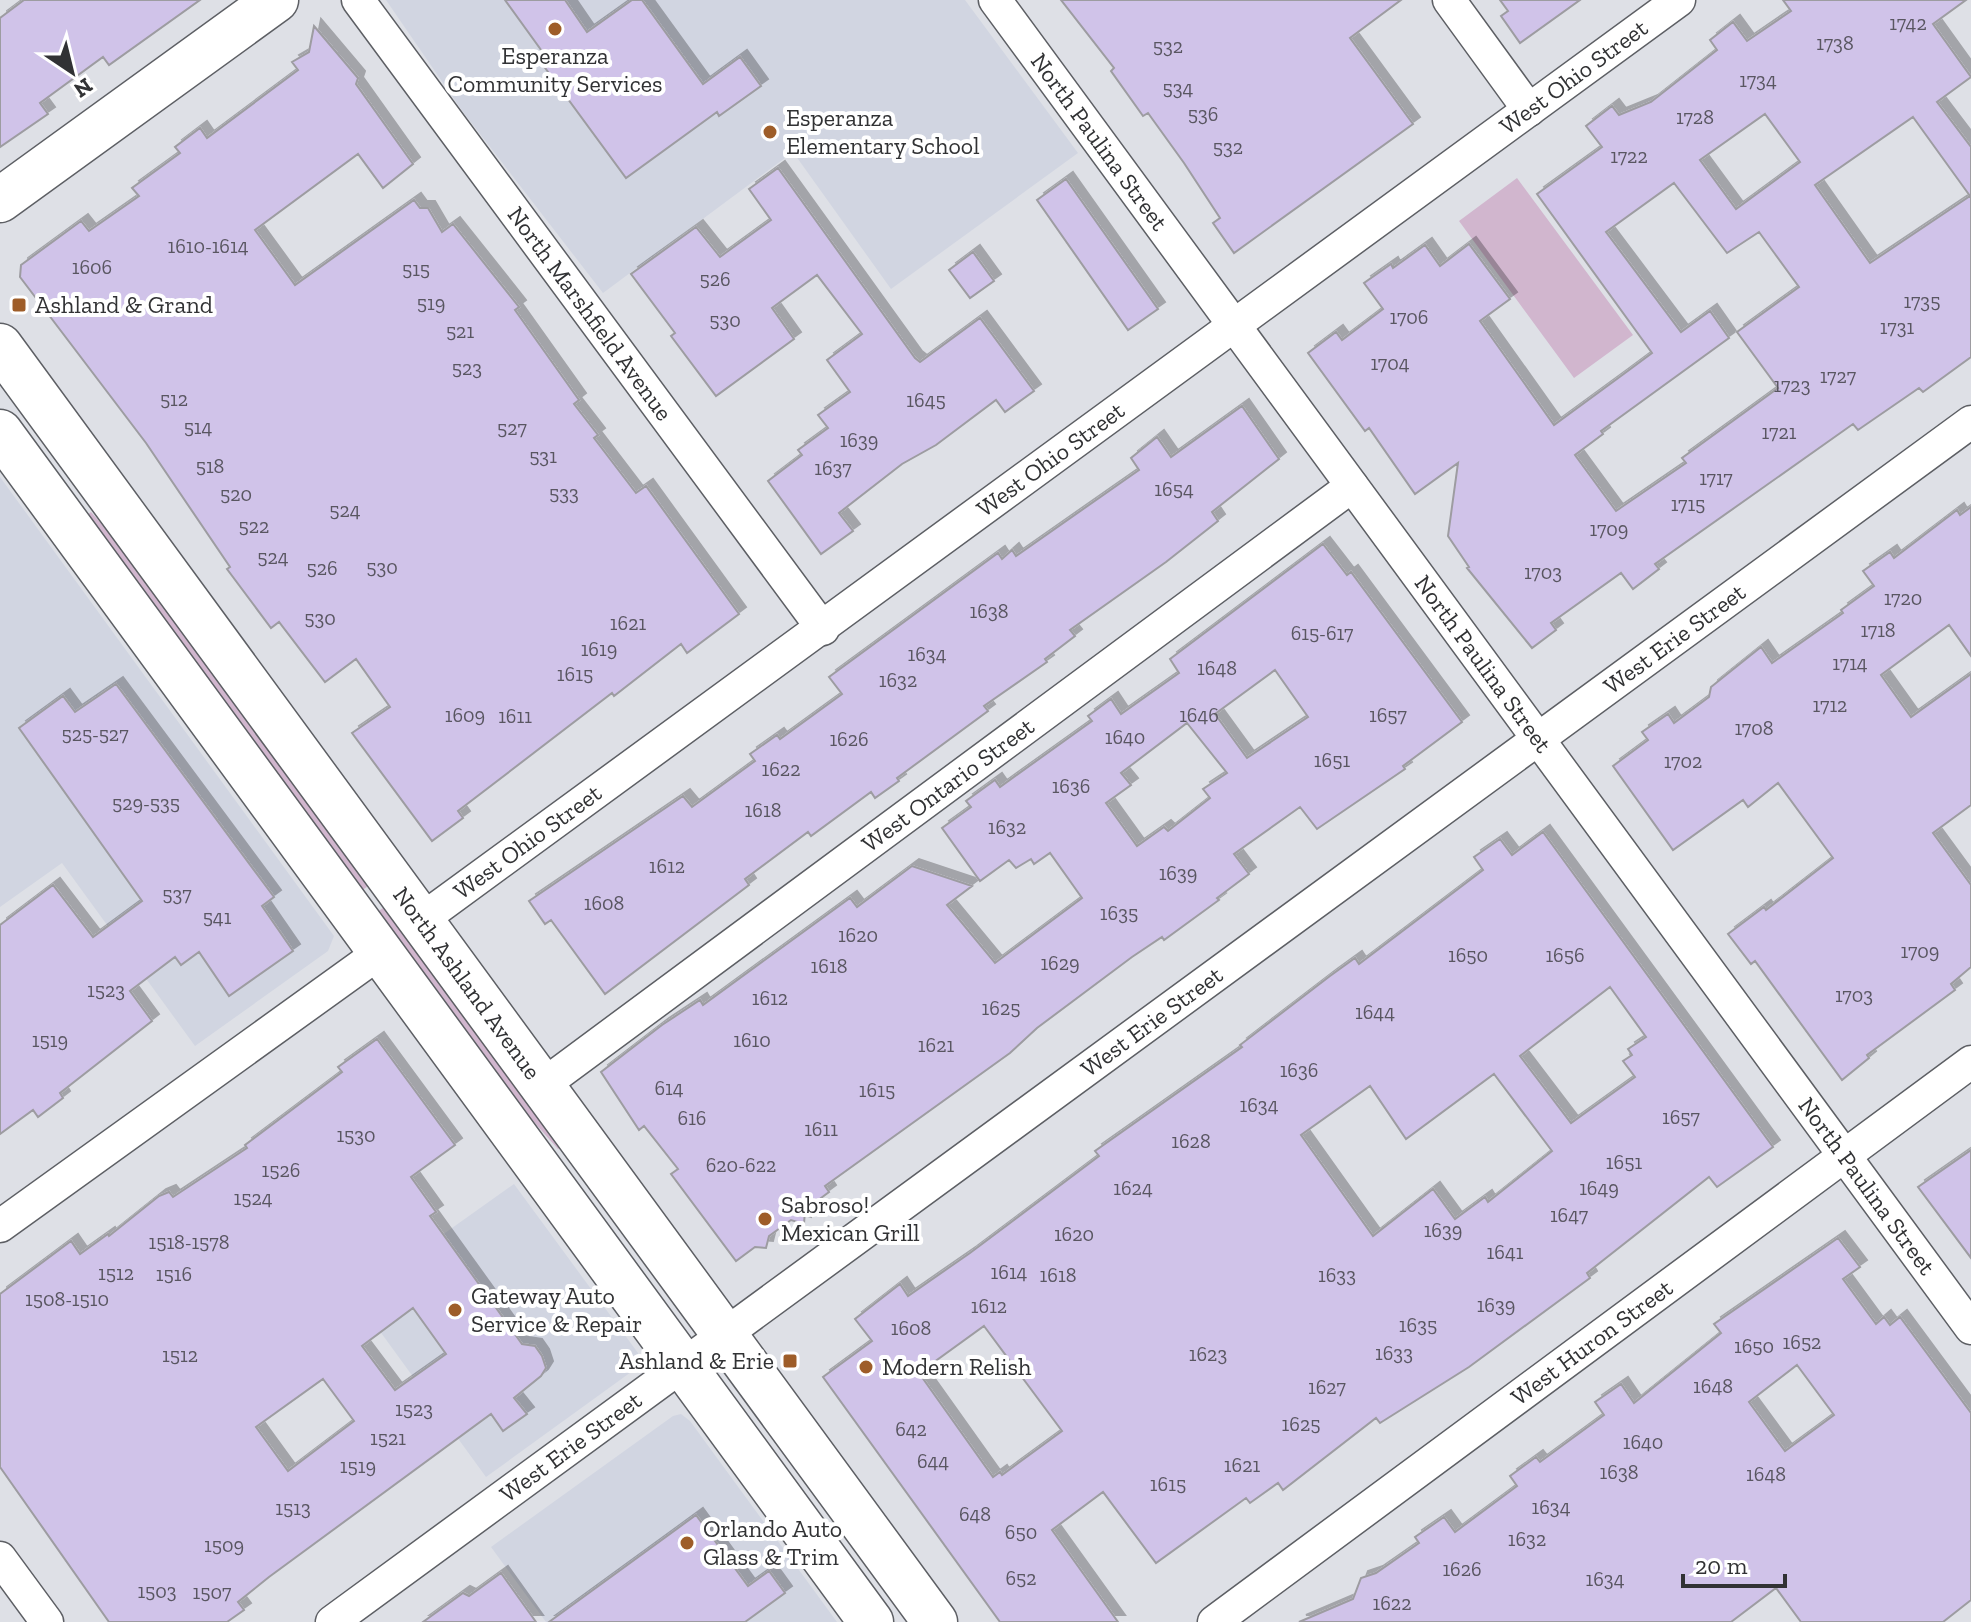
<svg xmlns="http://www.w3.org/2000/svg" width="1971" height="1622" viewBox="0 0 1971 1622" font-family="'Zilla Slab',serif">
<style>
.built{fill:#d1d5e1}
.green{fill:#d1b6ce}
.building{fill:#d0c3e9;stroke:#9d9ca1;stroke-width:2;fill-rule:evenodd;filter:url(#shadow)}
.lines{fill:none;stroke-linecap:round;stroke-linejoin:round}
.minor-casing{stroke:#5d5f64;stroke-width:35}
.secondary-casing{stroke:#5d5f64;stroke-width:47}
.minor{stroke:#fff;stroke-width:32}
.secondary{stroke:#fff;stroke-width:44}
.poi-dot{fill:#9e5d29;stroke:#fff;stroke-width:3}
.labels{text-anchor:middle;stroke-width:8;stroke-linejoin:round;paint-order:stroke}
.number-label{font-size:20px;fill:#595661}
.poi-label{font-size:24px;fill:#313234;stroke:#fff;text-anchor:start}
.street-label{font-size:24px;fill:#313234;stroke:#fff}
</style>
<defs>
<filter id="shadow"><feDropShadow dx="7" dy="-7" stdDeviation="0" flood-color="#0004"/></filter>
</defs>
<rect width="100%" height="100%" fill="#dee0e6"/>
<path class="built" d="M386 0H965L1078 153 891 289 793 152 603 293 463 112Z
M0 477 334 936 328 951 195 1046 62 863 0 907Z
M514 1184 638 1353V1367L486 1477 355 1297Z
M681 1414 690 1421 837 1622H546L491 1547 673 1416Z"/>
<path class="green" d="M1517 178 1633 335 1574 378 1459 221Z
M91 512 137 564 371 884 361 891 86 516Z
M386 906 563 1146 558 1149 516 1102 377 912Z"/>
<path class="building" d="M24 0H200L109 65 103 57 40 103 48 114 0 147V18Z
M505 0H565L587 32 632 0H642L703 84 740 57 761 86 719 116 717 112 626 178 543 65 549 61Z
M1061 0H1401L1350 38 1413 124 1234 253 1213 223 1220 218 1184 163 1148 113 1143 116 1111 71 1114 68Z
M1500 0H1580L1520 43 1501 16 1508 11Z
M1783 0H1966L1933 24 1971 77 1937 102 1971 147V357L1923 392 1919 388 1858 430 1853 424 1655 564 1659 569 1633 589 1621 573 1551 623 1556 630 1532 648 1467 568 1469 567 1448 536 1458 463 1415 494 1369 428 1365 431 1308 353 1336 332 1342 340 1383 309 1364 283 1391 264 1393 268 1425 245 1440 266 1469 244 1510 299 1480 321 1554 425 1621 376 1652 353 1537 194 1602 147 1586 126 1612 106 1619 115 1651 102 1717 50 1710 40 1733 22 1747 41 1791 11ZM1765 114 1800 162 1736 209 1700 160ZM1913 117 1970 196 1870 263 1815 185ZM1674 183 1727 253 1759 232 1799 287 1737 332 1778 388 1682 458 1686 463 1616 511 1575 455 1603 434 1601 431 1729 338 1710 311 1681 332 1606 232Z
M314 26 358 78 356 84 413 164 383 188 358 154 255 230 295 285 414 200 420 208H428L442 232 453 224 519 307 515 310 579 400 574 404 598 435 594 438 636 493 646 486 739 614 687 653 681 644 614 696 612 693 458 811 463 818 432 841 352 733 390 707 356 659 325 682 279 622 271 628 227 569 230 567 146 443 20 277 21 265 81 221 89 231 139 196 132 188 180 153 175 147 200 128 207 138 298 70 292 62 309 52Z
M778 168 915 358 920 362 980 318 1034 391 1005 412 996 400 936 445 902 464 839 513 853 531 821 554 768 481 802 455 798 450 828 428 818 415 850 392 827 360 862 334 817 275 772 308 794 339 716 396 671 336 675 333 631 274 696 227 720 257 771 220 749 189Z
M1066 179 1158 309 1128 330 1037 200Z
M973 252 994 281 970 298 949 270Z
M1242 406 1279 459 1212 512 1218 521 1166 562 1070 630 1075 636 1045 659 1047 662 984 706 988 711 897 778 899 781 875 798 871 792 811 836 808 832 745 879 749 885 605 994 551 920 545 924 529 901 683 796 692 807 755 761 750 754 777 735 780 739 842 694 829 677 998 553 1002 559 1012 550 1016 556 1139 470 1131 458 1157 437 1171 457Z
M1971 507V656L1949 625 1881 675 1911 717 1971 674V805L1933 833 1971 885V967L1951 984 1955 990 1867 1055 1869 1058 1842 1080 1755 961 1751 964 1728 934 1764 907 1766 910 1833 858 1778 783 1748 807 1743 800 1673 850 1613 766 1648 740 1642 732 1668 714 1674 723 1709 697 1711 687 1761 647 1772 663 1843 613 1841 610 1874 586 1863 571 1890 552 1894 558 1957 510 1960 515Z
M1323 544 1347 575 1351 572 1462 722 1403 766 1405 769 1317 829 1300 807 1234 854 1249 874 1217 898 1219 900 1164 940 1162 937 1132 957 1037 1028 1010 1053 825 1186 829 1192 805 1210 804 1224 791 1220 769 1236 766 1248 755 1247 736 1261 671 1174 678 1169 644 1126 639 1130 601 1072 662 1025 700 1000 703 1005 850 898 857 907 912 866 972 886 947 905 995 963 1082 898 1050 853 1034 864 1031 859 1016 868 1009 860 980 881 942 828 971 807 966 801 995 780 1000 787 1092 721 1088 716 1111 699 1121 714 1179 673 1170 659ZM1275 670 1308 717 1247 758 1215 714ZM1187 723 1227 773 1203 789 1210 798 1168 831 1164 827 1137 846 1106 803 1131 785 1121 773Z
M116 684 274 897 262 906 293 951 229 996 199 952 181 965 175 957 130 991 152 1021 60 1093 63 1098 38 1117 33 1110 0 1134V925L53 885 93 937 142 901 19 728 63 696 75 712Z
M1543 832 1773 1147 1717 1187 1709 1177 1587 1273 1590 1278 1469 1367 1380 1423 1376 1418 1283 1490 1278 1483 1250 1503 1246 1498 1156 1563 1103 1492 1052 1530 1118 1622H1000L823 1377 872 1341 855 1319 900 1284 908 1296 970 1253 1099 1156 1095 1151 1242 1047 1240 1045 1330 976 1355 958 1359 964 1483 870 1474 857 1500 839 1512 855ZM1610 987 1646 1037 1628 1049 1632 1055 1623 1061 1635 1077 1571 1123 1520 1056ZM1494 1074 1552 1151 1488 1202 1485 1197 1455 1219 1433 1189 1373 1236 1301 1135 1370 1086 1406 1139ZM984 1326 1062 1431 1002 1475 1000 1472 993 1477 919 1373Z
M377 1039 455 1145 411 1177 436 1212 430 1216 522 1344 535 1346 542 1356 546 1368 541 1376 514 1398 527 1414 503 1431 491 1414 269 1577 238 1602 244 1610 227 1622H109L0 1467V1294L71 1241 80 1254 108 1234 109 1236 159 1196 169 1192 173 1197 247 1148 245 1145 342 1072 338 1067ZM413 1308 446 1354 395 1390 362 1346ZM323 1379 354 1421 288 1471 256 1427Z
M1971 1150V1258L1918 1187Z
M1838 1238 1860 1267 1843 1279 1876 1324 1884 1317 1890 1325 1900 1317 1971 1413V1600L1943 1622H1801L1776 1588 1731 1622H1299L1353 1599 1361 1578 1376 1573 1419 1543 1415 1537 1444 1517 1455 1532 1517 1486 1510 1476 1536 1457 1540 1462 1604 1415 1595 1402 1621 1384 1634 1403 1721 1333 1714 1324ZM1797 1365 1834 1415 1785 1451 1749 1402Z
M696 1515 748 1586 769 1571 785 1593 745 1622H549Z
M501 1573 536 1622H423L463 1593 469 1596Z"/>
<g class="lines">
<defs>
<g id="minor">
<path id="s1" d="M358 0 823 629"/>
<path id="s2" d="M995 0 1971 1328"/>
<path d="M1449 0 1529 110"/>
<path id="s3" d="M421 920 1679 0"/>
<path id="s4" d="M543 1085 1352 486"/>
<path d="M0 1226 382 951"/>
<path d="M0 1558 47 1622"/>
<path id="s5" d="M332 1622 1971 422"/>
<path id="s6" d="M1214 1622 1971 1062"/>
</g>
<g id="secondary">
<path d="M0 200 276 0"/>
<path id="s7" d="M0 346 935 1622"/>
<path d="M0 432 871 1622"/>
</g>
</defs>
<use href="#minor" class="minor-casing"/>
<use href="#secondary" class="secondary-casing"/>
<use href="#minor" class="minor"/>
<use href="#secondary" class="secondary"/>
</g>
<g class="poi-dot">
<circle cx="555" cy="29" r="8"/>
<circle cx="770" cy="132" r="8"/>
<rect x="11" y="297" width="16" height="16" rx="4"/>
<circle cx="765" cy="1219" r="8"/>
<circle cx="455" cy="1310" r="8"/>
<rect x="782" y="1353" width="16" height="16" rx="4"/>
<circle cx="866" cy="1367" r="8"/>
<circle cx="687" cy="1543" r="8"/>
</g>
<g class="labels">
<g class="number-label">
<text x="1908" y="30">1742</text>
<text x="1835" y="50">1738</text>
<text x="1168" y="53">532</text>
<text x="1758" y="87">1734</text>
<text x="1178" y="95">534</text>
<text x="1203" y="121">536</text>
<text x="1695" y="124">1728</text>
<text x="1228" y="154">532</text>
<text x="1629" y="163">1722</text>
<text x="208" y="253">1610-1614</text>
<text x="92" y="274">1606</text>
<text x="416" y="276">515</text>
<text x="715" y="286">526</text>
<text x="1922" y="308">1735</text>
<text x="431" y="310">519</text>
<text x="1409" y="324">1706</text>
<text x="725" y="327">530</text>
<text x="1897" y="334">1731</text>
<text x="460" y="338">521</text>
<text x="1390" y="370">1704</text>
<text x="467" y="375">523</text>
<text x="1838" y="383">1727</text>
<text x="1792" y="392">1723</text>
<text x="174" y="406">512</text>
<text x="926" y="407">1645</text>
<text x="198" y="434">514</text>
<text x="512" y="435">527</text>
<text x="1779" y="439">1721</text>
<text x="859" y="447">1639</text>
<text x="543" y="463">531</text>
<text x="210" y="473">518</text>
<text x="833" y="475">1637</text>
<text x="1716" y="485">1717</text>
<text x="1174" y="496">1654</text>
<text x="564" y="500">533</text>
<text x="236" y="501">520</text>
<text x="1688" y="511">1715</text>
<text x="345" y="517">524</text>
<text x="254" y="533">522</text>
<text x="1609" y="536">1709</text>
<text x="273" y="564">524</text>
<text x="382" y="574">530</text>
<text x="322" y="575">526</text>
<text x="1543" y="579">1703</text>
<text x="1903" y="605">1720</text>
<text x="989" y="618">1638</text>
<text x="320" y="625">530</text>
<text x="628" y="630">1621</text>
<text x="1878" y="637">1718</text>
<text x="1322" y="640">615-617</text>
<text x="599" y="656">1619</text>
<text x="927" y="661">1634</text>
<text x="1850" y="670">1714</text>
<text x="1217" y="675">1648</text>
<text x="575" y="681">1615</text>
<text x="898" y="687">1632</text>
<text x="1830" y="712">1712</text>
<text x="465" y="722">1609</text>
<text x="1199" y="722">1646</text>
<text x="1388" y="722">1657</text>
<text x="515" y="723">1611</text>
<text x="1754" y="735">1708</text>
<text x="95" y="741">525-527</text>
<text x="1125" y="744">1640</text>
<text x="849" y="746">1626</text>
<text x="1332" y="767">1651</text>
<text x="1683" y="768">1702</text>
<text x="781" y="776">1622</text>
<text x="1071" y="793">1636</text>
<text x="146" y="810">529-535</text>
<text x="763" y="817">1618</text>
<text x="1007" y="834">1632</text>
<text x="667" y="873">1612</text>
<text x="1178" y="880">1639</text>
<text x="177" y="901">537</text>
<text x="604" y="910">1608</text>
<text x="1119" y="920">1635</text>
<text x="217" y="924">541</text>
<text x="858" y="942">1620</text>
<text x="1920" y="958">1709</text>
<text x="1468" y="962">1650</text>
<text x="1565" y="962">1656</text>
<text x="1060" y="970">1629</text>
<text x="829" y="973">1618</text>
<text x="106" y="997">1523</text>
<text x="1854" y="1002">1703</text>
<text x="770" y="1005">1612</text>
<text x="1001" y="1015">1625</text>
<text x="1375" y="1019">1644</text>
<text x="50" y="1047">1519</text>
<text x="752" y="1047">1610</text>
<text x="936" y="1052">1621</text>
<text x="1299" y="1077">1636</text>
<text x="669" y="1095">614</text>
<text x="877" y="1097">1615</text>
<text x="1259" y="1112">1634</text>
<text x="1681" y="1124">1657</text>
<text x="692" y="1125">616</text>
<text x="821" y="1136">1611</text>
<text x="356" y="1142">1530</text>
<text x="1191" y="1148">1628</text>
<text x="1624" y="1169">1651</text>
<text x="741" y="1172">620-622</text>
<text x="281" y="1177">1526</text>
<text x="1133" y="1195">1624</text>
<text x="1599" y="1195">1649</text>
<text x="253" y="1205">1524</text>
<text x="1569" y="1222">1647</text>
<text x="1443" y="1237">1639</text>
<text x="1074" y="1241">1620</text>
<text x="189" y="1249">1518-1578</text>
<text x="1505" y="1259">1641</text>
<text x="1009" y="1279">1614</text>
<text x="116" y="1280">1512</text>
<text x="174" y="1281">1516</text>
<text x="1058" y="1282">1618</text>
<text x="1337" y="1282">1633</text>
<text x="67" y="1306">1508-1510</text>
<text x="1496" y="1312">1639</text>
<text x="989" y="1313">1612</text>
<text x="1418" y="1332">1635</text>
<text x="911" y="1335">1608</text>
<text x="1802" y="1349">1652</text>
<text x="1754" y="1353">1650</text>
<text x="1394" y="1360">1633</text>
<text x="1208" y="1361">1623</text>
<text x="180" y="1362">1512</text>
<text x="1713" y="1393">1648</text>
<text x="1327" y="1394">1627</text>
<text x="414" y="1416">1523</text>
<text x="1301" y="1431">1625</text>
<text x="911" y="1436">642</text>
<text x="388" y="1445">1521</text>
<text x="1643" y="1449">1640</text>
<text x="933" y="1468">644</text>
<text x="1242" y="1472">1621</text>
<text x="358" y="1473">1519</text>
<text x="1619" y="1479">1638</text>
<text x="1766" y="1481">1648</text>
<text x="1168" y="1491">1615</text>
<text x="1551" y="1514">1634</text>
<text x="293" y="1515">1513</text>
<text x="975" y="1521">648</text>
<text x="1021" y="1539">650</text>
<text x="1527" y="1546">1632</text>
<text x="224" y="1552">1509</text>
<text x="1462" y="1576">1626</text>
<text x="1021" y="1585">652</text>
<text x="1605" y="1586">1634</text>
<text x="157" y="1598">1503</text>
<text x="212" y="1599">1507</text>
<text x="1392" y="1610">1622</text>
</g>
<g class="poi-label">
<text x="555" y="64" text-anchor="middle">Esperanza<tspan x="555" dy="28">Community Services</tspan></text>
<text x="786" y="126">Esperanza<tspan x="786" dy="28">Elementary School</tspan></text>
<text x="35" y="313">Ashland &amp; Grand</text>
<text x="781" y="1213">Sabroso!<tspan x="781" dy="28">Mexican Grill</tspan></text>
<text x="471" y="1304">Gateway Auto<tspan x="471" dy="28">Service &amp; Repair</tspan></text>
<text x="774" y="1369" text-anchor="end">Ashland &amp; Erie</text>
<text x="882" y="1375">Modern Relish</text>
<text x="703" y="1537">Orlando Auto<tspan x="703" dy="28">Glass &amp; Trim</tspan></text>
</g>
<g class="street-label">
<text dy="8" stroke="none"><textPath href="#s3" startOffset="1428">West Ohio Street</textPath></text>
<text dy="8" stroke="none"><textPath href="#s2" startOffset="176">North Paulina Street</textPath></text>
<text dy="8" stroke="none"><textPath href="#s1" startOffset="390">North Marshfield Avenue</textPath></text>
<text dy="8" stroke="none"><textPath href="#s3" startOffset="780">West Ohio Street</textPath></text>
<text dy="8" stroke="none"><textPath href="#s5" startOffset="1664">West Erie Street</textPath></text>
<text dy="8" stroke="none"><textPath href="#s2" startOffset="824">North Paulina Street</textPath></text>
<text dy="8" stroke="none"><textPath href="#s4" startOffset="504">West Ontario Street</textPath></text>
<text dy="8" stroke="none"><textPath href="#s3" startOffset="132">West Ohio Street</textPath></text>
<text dy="8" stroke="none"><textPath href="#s7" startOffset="790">North Ashland Avenue</textPath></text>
<text dy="8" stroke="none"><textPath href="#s5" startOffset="1016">West Erie Street</textPath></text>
<text dy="8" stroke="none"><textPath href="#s2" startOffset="1472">North Paulina Street</textPath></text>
<text dy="8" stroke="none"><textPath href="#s6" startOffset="470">West Huron Street</textPath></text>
<text dy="8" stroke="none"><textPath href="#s5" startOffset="296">West Erie Street</textPath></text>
</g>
</g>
<g transform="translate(72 72) rotate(145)" stroke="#ffffff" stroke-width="6" paint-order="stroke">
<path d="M0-6L14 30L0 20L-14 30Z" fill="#313234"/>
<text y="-12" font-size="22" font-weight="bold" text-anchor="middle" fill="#313234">N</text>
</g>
<path d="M1683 1574v12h102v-12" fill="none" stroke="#313234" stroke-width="4"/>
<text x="1695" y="1574" font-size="24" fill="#313234" stroke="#ffffff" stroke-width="6" paint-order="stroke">20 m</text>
</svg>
